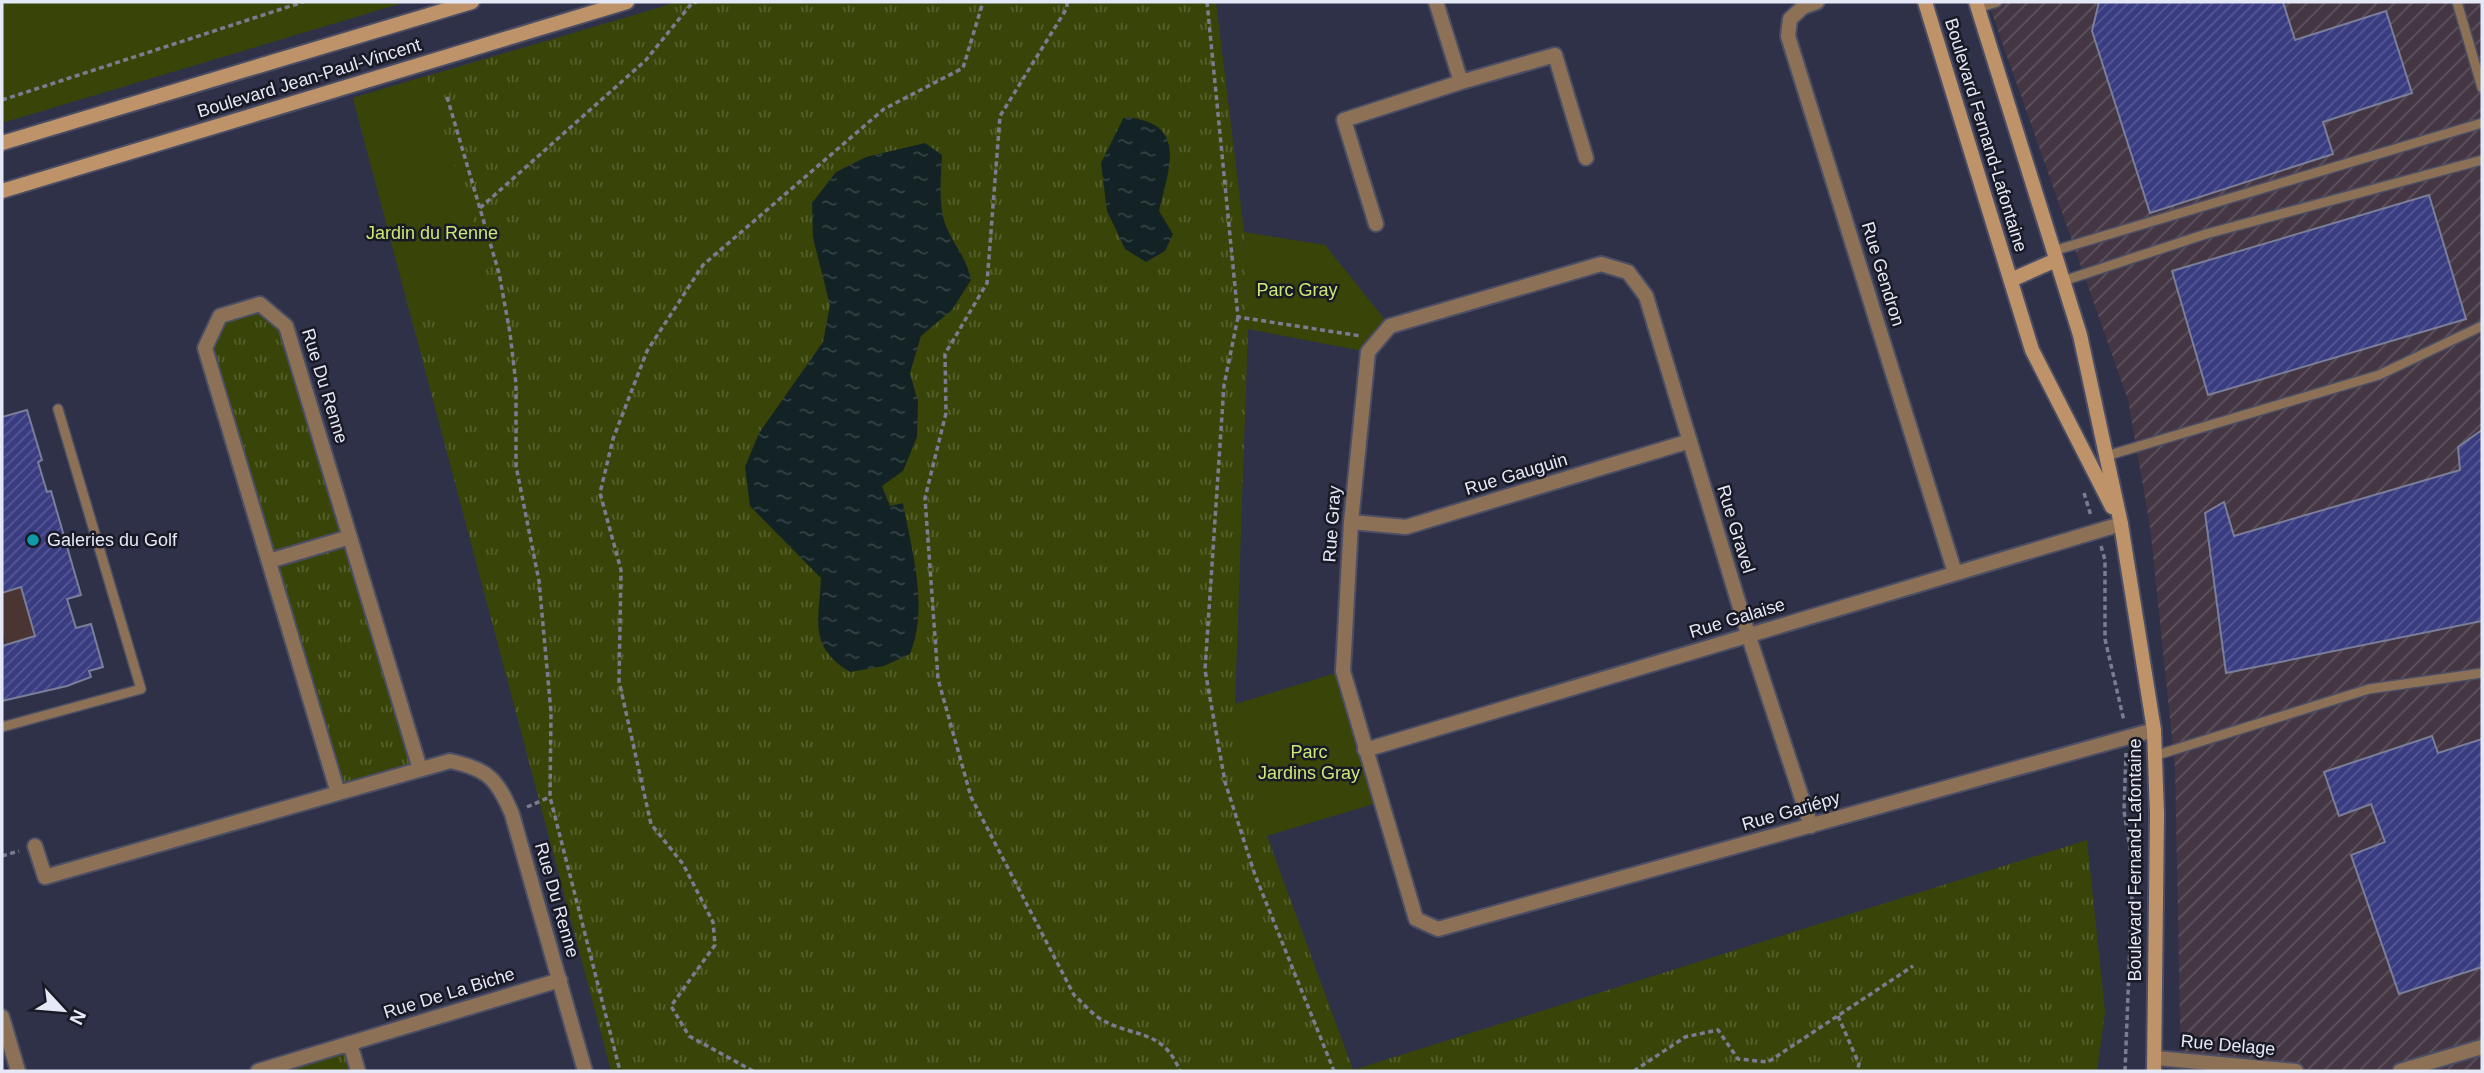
<svg xmlns="http://www.w3.org/2000/svg" width="2484" height="1073" viewBox="0 0 2484 1073" font-family="Helvetica,sans-serif">
<style>
.industrial{fill:url(#industrial-furrows)}
.education{fill:#4a3532}
.grass{fill:url(#grass-tufts)}
.park{fill:#394508}
.water{fill:url(#water-ripples)}
.building{fill:url(#building-hatch);stroke:#7a7e99;stroke-width:2}
.lines{fill:none;stroke-linecap:round;stroke-linejoin:round}
.lane-casing{stroke:#4b4e64;stroke-width:12}
.street-casing{stroke:#4b4e64;stroke-width:18}
.secondary-casing{stroke:#4b4e64;stroke-width:18}
.path{stroke:#7a7d91;stroke-width:3.5;stroke-dasharray:5 3.5;stroke-linecap:butt}
.lane{stroke:#8c7157;stroke-width:9}
.street{stroke:#8c7157;stroke-width:14}
.secondary{stroke:#be9369;stroke-width:14}
.culture-dot{fill:#0f9aa8;stroke:#191a25;stroke-width:2.5}
.labels{text-anchor:middle;stroke-width:5;stroke-linejoin:round;paint-order:stroke}
.street-label{font-size:18px;fill:#e5e8f7;stroke:#191a25}
.park-label{font-size:18px;fill:#cbe776;stroke:#191a25}
.poi-label{font-size:18px;fill:#e5e8f7;stroke:#191a25;text-anchor:start}
</style>
<defs>
<pattern id="industrial-furrows" width="10" height="10" patternUnits="userSpaceOnUse" patternTransform="scale(1.75)"><rect width="10" height="10" fill="#443643"/><path d="M-1 1l2-2M0 10L10 0M9 11l2-2" fill="none" stroke="#5f535f"/></pattern>
<pattern id="grass-tufts" width="24" height="20" patternUnits="userSpaceOnUse" patternTransform="scale(1.75)"><rect width="24" height="20" fill="#394508"/><path d="M3 7l-1-3M5 7V3M7 7l1-3M15 17l-1-3M17 17v-4M19 17l1-3" fill="none" stroke="#56602d"/></pattern>
<pattern id="water-ripples" width="26" height="14" patternUnits="userSpaceOnUse" patternTransform="scale(1.75)"><rect width="26" height="14" fill="#132325"/><path d="M2 4q2-2 4 0t4 0M15 11q2-2 4 0t4 0" fill="none" stroke="#354345"/></pattern>
<pattern id="building-hatch" width="6" height="6" patternUnits="userSpaceOnUse" patternTransform="scale(1.75)"><rect width="6" height="6" fill="#393c81"/><path d="M-1 1l2-2M0 6l6-6M5 7l2-2" fill="none" stroke="#565894"/></pattern>
</defs>
<rect width="100%" height="100%" fill="#2e3148"/>
<path class="industrial" d="M1988 2H2482V1071H2181L2175 766 2150 526 2128 400Z"/>
<path class="education" d="M21 587 35 636 6 645 2 628V593Z"/>
<path class="grass" d="M678 2H1216L1244 232 1248 329 1235 704 1267 836 1353 1070 2087 840 2105 1012 2097 1071H611L353 98Z
M260 304 286 326 420 769 338 793 205 348 220 316Z
M350 1043 358 1071H258Z"/>
<path class="park" d="M2 2H406L2 123Z
M426 76 471 214 492 303 413 324 353 98Z
M1244 232 1325 245 1390 326 1368 352 1248 329Z
M1343 671 1380 802 1267 836 1235 704Z"/>
<path class="water" d="M1124 117C1189 122 1169 167 1159 211L1173 234 1165 251 1146 262 1125 249 1107 211 1101 163Z
M925 143 942 155C941 177 938 205 946 226 955 248 965 254 971 280L952 310 921 336 910 373 918 402 917 437 903 471 882 486 890 506 903 503C912 553 929 606 910 654L884 666 850 672C808 646 819 621 821 578L750 506 745 467 759 433 823 342 830 305 813 238 812 203 836 172 866 157Z"/>
<path class="building" d="M2099 2H2283L2295 40 2386 11 2412 93 2323 122 2333 154 2150 213 2092 31Z
M2429 195 2466 319 2208 395 2172 271Z
M27 410 42 460 38 462 47 492 51 491 81 595 67 599 76 628 91 624 103 667 89 671 91 677 67 686 2 701V646L35 636 21 587 2 593V417Z
M2482 430V621L2226 673 2205 513 2224 502 2234 536 2460 470 2458 447Z
M2432 736 2438 753 2482 739V967L2399 994 2351 855 2385 842 2371 804 2339 816 2324 772Z"/>
<g class="lines">
<defs>
<path id="lane" d="M2457 2 2482 88
M1978 8 1997 2
M2053 251 2482 123
M2063 281 2206 234 2482 160
M2106 456 2379 375 2482 326
M2 727 141 689 58 409
M2154 756 2369 689 2482 673"/>
<path id="street" d="M1817 2 1803 7 1790 19 1788 36 1955 573
M1461 82 1555 55 1586 158
M1376 224 1344 120 1461 82 1436 2
M1351 522 1406 527 1690 441
M269 561 350 537
M1365 750 2121 524
M338 793 205 348 220 316 260 304 286 326 420 769
M1811 826 1748 634 1646 296 1628 272 1601 264 1390 326 1368 352 1351 522 1343 671 1416 919 1438 929 2154 730
M35 846 45 877 450 761C488 769 497 779 512 814L585 1071
M2 1017 18 1071
M350 1043 358 1071
M2156 1058 2296 1071
M258 1071 560 980
M2400 1071 2482 1047"/>
<path id="secondary" d="M1925 2 2032 350 2112 507
M1976 2 2080 335 2121 524 2154 730 2157 814 2154 1071
M2 143 472 2
M2 191 627 2
M2011 280 2056 260"/>
</defs>
<use href="#lane" class="lane-casing"/>
<use href="#street" class="street-casing"/>
<use href="#secondary" class="secondary-casing"/>
<path class="path" d="M1067 2V8L1000 116 987 283 945 354 946 413 925 498 938 679 971 797 1074 995C1082 1002 1090 1012 1099 1018 1133 1039 1162 1027 1180 1071
M1207 2 1238 317 1361 336
M447 97 499 273 510 333 516 384V466L539 581 551 712 550 797 620 1071
M2 100 303 2
M480 208 646 60 692 3 697 2
M1238 317 1224 385 1205 670 1225 782 1255 875 1334 1071
M2084 493 2091 516
M2101 546 2105 560V639L2124 721
M527 807 550 797
M2 856 19 851
M1838 1016 1859 1064 1857 1071
M753 1071 689 1036 671 1006 715 945 713 922 683 864 651 824 619 681 621 570 600 493 613 439 647 351 703 265 884 109 963 68 983 2
M1634 1071 1685 1037 1718 1030 1738 1059 1768 1062 1913 966
M2125 1071 2133 867 2124 811 2126 753"/>
<use href="#lane" class="lane"/>
<use href="#street" class="street"/>
<use href="#secondary" class="secondary"/>
</g>
<circle class="culture-dot" cx="33" cy="540" r="7"/>
<g class="labels">
<g class="street-label">
<text transform="translate(309 78) rotate(-17)" y="6">Boulevard Jean-Paul-Vincent</text>
<text transform="translate(1986 135) rotate(73)" y="6">Boulevard Fernand-Lafontaine</text>
<text transform="translate(1883 274) rotate(73)" y="6">Rue Gendron</text>
<text transform="translate(325 386) rotate(73)" y="6">Rue Du Renne</text>
<text transform="translate(1516 474) rotate(-17)" y="6">Rue Gauguin</text>
<text transform="translate(1332 524) rotate(-86)" y="6">Rue Gray</text>
<text transform="translate(1736 529) rotate(73)" y="6">Rue Gravel</text>
<text transform="translate(1737 618) rotate(-17)" y="6">Rue Galaise</text>
<text transform="translate(1791 811) rotate(-16)" y="6">Rue Gariépy</text>
<text transform="translate(2135 860) rotate(-90)" y="6">Boulevard Fernand-Lafontaine</text>
<text transform="translate(557 900) rotate(74)" y="6">Rue Du Renne</text>
<text transform="translate(449 993) rotate(-17)" y="6">Rue De La Biche</text>
<text transform="translate(2228 1045) rotate(5)" y="6">Rue Delage</text>
</g>
<g class="park-label">
<text x="432" y="239">Jardin du Renne</text>
<text x="1297" y="296">Parc Gray</text>
<text x="1309" y="758">Parc<tspan x="1309" dy="21">Jardins Gray</tspan></text>
</g>
<g class="poi-label">
<text x="47" y="546">Galeries du Golf</text>
</g>
</g>
<rect width="2484" height="1073" fill="none" stroke="#e5e8f7" stroke-width="7"/>
<g transform="translate(63 1010) rotate(116)" stroke="#191a25" stroke-width="5" paint-order="stroke">
<path d="M0-5L12 26L0 18L-12 26Z" fill="#e5e8f7"/>
<text y="-10" font-size="19" font-weight="bold" text-anchor="middle" fill="#e5e8f7">N</text>
</g>
</svg>
